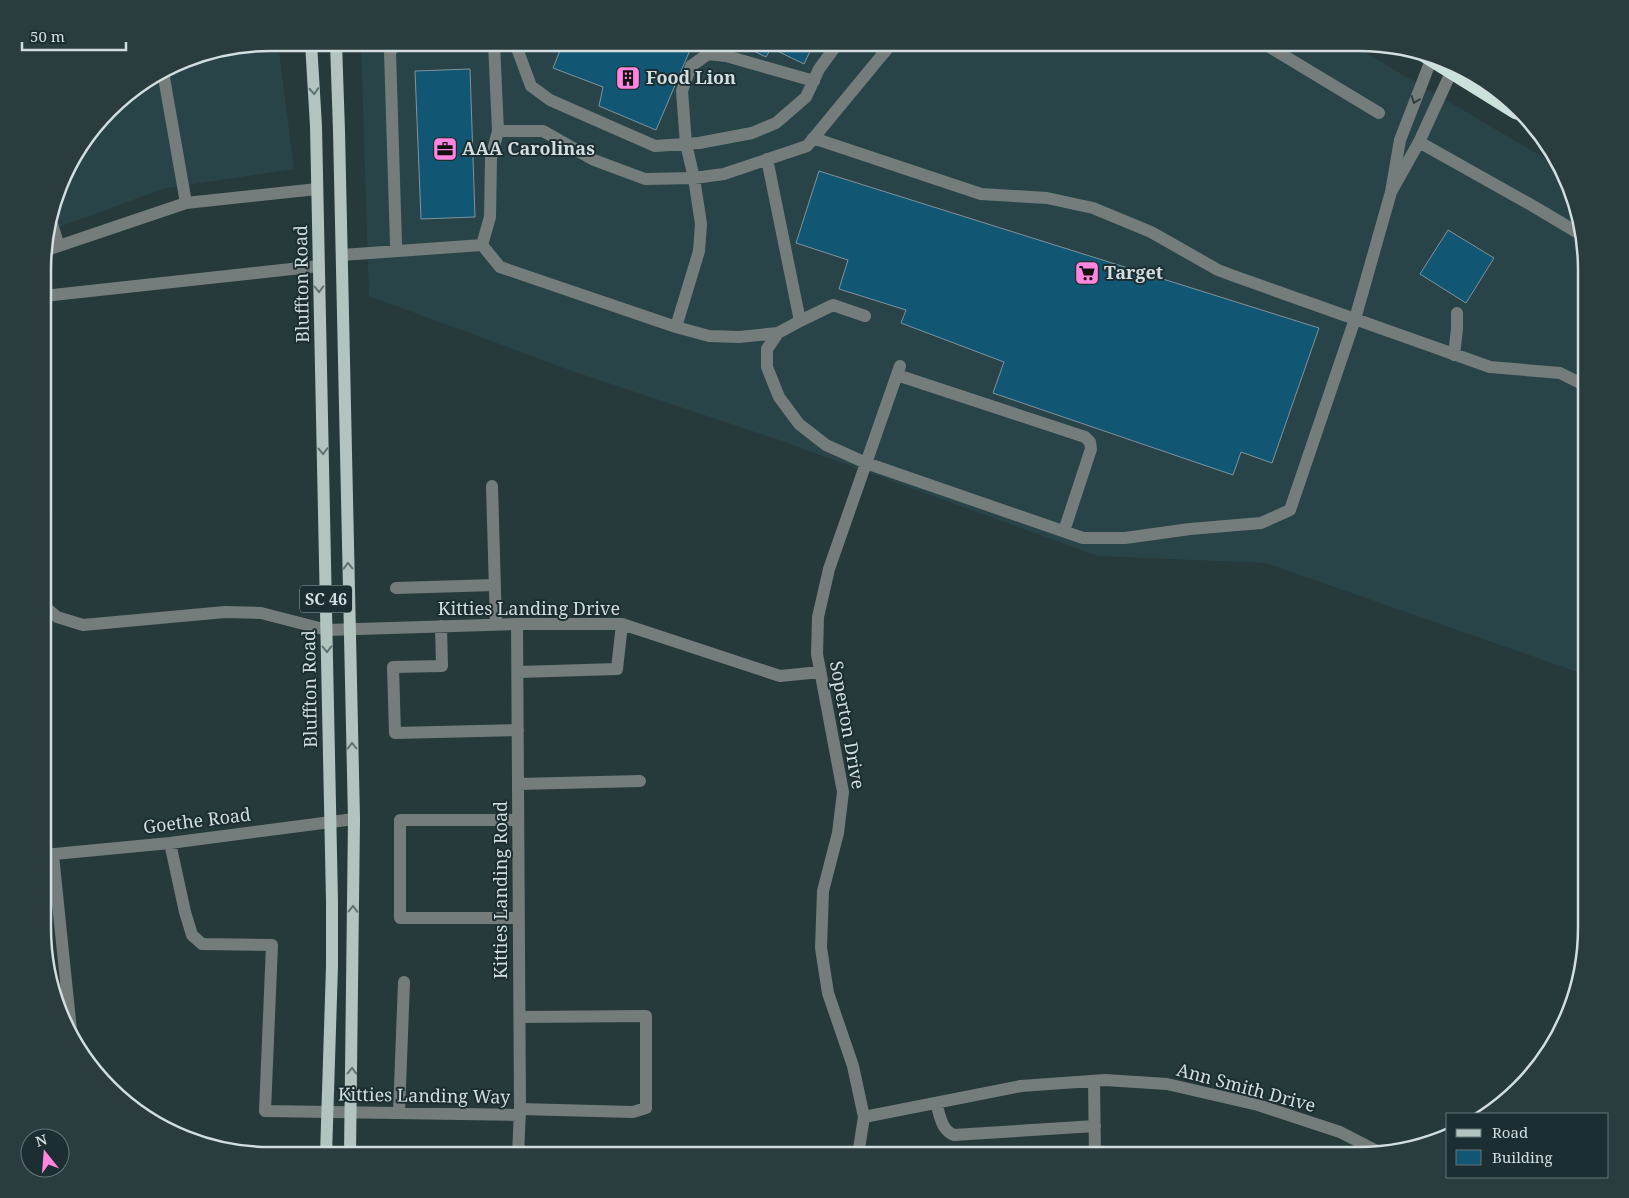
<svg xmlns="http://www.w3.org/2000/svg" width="1629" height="1198" viewBox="0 0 1629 1198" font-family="'Noto Serif',serif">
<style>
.built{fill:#294448}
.building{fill:#115774;stroke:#81929b}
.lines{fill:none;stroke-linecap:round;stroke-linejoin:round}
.minor{stroke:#747d7b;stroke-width:12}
.major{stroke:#b3c4c0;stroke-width:12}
.highway{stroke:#cbe1db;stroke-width:15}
.oneway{stroke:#607271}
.oneway2{stroke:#2e3e40}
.labels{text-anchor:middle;stroke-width:4;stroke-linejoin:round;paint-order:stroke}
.shield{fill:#1c2e31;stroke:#9ba8ab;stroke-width:1}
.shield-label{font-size:16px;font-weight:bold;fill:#d2dddf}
.poi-label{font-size:18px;font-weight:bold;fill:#d2dddf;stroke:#1c2e31;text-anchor:start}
.street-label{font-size:18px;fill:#d2dddf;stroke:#1c2e31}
.rim{fill:none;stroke:#d2dddf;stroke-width:2.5}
</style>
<rect width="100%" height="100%" fill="#26393b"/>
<path class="built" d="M270 43H278L294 169 166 188 48 231 66 169 120 99 183 60Z
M361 43H1349L1563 169 1586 256V675L1266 563 1098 556 779 440 572 371 369 296Z"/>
<path class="building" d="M563 43H693L656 130 599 106 603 87 553 68Z
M737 43H814L804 64 771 48 766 57Z
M470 69 475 217 421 219 415 71Z
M819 171 1319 328 1272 463 1241 452 1233 475 993 393 1004 362 901 323 906 310 839 289 848 260 796 243Z
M1448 230 1494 258 1466 303 1420 274Z"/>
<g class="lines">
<path class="minor" d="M396 43 390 52 396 244 397 251
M494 43 498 131H543L594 160 645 179 694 178 724 174 807 146 892 43
M515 43 531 86 550 100 655 146 699 143 752 133 776 123 806 97 819 69 838 43
M874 43 885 52
M1003 43 1012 46 1033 43
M1263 43 1379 113
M1433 55 1400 140 1391 192 1419 142 1454 66
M163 72 186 203
M813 138 981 194 1047 198 1093 208 1151 232 1218 270 1234 276 1490 367 1560 373 1586 386
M1419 142 1533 206 1580 234
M767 159 800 321 778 333 767 349V367L779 397 799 424 826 445 866 463 1083 538H1125L1190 529 1261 523 1290 510 1355 319 1391 192
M51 221 59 246
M482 245 490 217 491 158 498 131
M44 251 186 203 317 189
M342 255 482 245 500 267 676 327 709 336 739 337 778 333
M44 296 319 266
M800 321 833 305 865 316
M676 327 699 251 701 224 694 178 686 144 682 91 691 66 708 54 726 56 814 81
M1454 355 1457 329V313
M897 375 1085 437 1090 442 1091 449 1064 531
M492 486 496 625
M396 588 495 585
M44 606 57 617 83 625 225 612 261 613 327 630 517 624H622L780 676 820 672
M517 624 520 1109 518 1155
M441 626 442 666 393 667 395 733 518 730
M518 672 617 669 622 624
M518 784 640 781
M518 820H400V918H519
M170 843 185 912 192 935 202 944 272 945 265 1111 520 1115
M44 855 170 843 354 819
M53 855 72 1040
M520 1017 646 1016V1108L633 1112 520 1109
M1094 1081 1095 1155
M936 1103C940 1115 941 1130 954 1135L1095 1126
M399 1113 404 982
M864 1117 1021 1086 1105 1080 1167 1084 1258 1105 1340 1132 1377 1151
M518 1153 540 1155
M858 1155 864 1117 853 1066 828 993 821 948 823 891 838 833 843 792 817 654 818 617 829 569 900 366"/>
<path class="major" d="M311 43 316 126 332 901V966L326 1155
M336 43 339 131 354 819 350 1155"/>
<path class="highway" d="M1421 53 1516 112"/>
</g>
<defs><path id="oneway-chevron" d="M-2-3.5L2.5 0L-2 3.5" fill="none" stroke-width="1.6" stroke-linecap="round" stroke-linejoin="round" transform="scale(1.25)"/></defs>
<g class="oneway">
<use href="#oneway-chevron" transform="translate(314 91) rotate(87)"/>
<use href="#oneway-chevron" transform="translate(319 289) rotate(89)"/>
<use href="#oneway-chevron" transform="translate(323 451) rotate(89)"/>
<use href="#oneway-chevron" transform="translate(348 566) rotate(-91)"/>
<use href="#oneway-chevron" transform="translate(327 649) rotate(89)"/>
<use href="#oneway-chevron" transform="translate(352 746) rotate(-91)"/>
<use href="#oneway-chevron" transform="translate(353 909) rotate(-89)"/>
<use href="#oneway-chevron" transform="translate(352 1071) rotate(-89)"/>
</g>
<use class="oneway2" href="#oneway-chevron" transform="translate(1415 100) rotate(111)"/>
<defs>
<symbol id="building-square" viewBox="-11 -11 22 22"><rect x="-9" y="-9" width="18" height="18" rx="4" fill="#ff85de" stroke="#1c2e31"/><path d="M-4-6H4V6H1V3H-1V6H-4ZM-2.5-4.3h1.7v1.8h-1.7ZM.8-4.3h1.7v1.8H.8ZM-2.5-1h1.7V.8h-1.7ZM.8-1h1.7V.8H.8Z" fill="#111"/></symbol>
<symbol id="office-square" viewBox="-11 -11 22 22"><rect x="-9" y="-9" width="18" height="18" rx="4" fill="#ff85de" stroke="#1c2e31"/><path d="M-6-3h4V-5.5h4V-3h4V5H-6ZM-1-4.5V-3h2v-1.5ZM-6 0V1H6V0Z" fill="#111"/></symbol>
<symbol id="supermarket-square" viewBox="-11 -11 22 22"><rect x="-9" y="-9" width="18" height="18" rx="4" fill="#ff85de" stroke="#1c2e31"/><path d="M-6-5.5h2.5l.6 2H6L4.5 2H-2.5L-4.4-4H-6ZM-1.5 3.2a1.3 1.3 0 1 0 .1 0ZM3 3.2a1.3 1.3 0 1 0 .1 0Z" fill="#111"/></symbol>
</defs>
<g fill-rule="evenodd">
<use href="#building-square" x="614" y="64" width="28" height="28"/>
<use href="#office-square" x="431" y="135" width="28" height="28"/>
<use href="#supermarket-square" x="1073" y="259" width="28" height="28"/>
</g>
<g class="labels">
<rect class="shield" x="300" y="585.5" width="52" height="27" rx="4"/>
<g class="shield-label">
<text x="326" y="605">SC 46</text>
</g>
<g class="poi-label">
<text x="646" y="84">Food Lion</text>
<text x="462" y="155">AAA Carolinas</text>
<text x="1104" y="279">Target</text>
</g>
<g class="street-label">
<text transform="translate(302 284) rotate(-91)" y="6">Bluffton Road</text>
<text x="529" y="615">Kitties Landing Drive</text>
<text transform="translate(310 689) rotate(-91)" y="6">Bluffton Road</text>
<text transform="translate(847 725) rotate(80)" y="6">Soperton Drive</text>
<text transform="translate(197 821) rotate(-7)" y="6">Goethe Road</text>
<text transform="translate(501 890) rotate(-90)" y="6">Kitties Landing Road</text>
<text transform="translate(1246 1088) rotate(15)" y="6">Ann Smith Drive</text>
<text transform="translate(424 1096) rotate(1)" y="6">Kitties Landing Way</text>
</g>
</g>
<path d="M0 0H1629V1198H0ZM270 51H1359A219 219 0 0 1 1578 270V928A219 219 0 0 1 1359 1147H270A219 219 0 0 1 51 928V270A219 219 0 0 1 270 51Z" fill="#2b3c3f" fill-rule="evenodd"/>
<path class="rim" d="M270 51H1359A219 219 0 0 1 1578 270V928A219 219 0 0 1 1359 1147H270A219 219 0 0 1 51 928V270A219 219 0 0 1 270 51Z"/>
<rect x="1446" y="1113" width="162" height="65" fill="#1c2e31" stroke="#657477"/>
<rect x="1456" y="1129" width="25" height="8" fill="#b3c4c0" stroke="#657477"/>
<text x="1492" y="1138" font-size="15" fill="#d2dddf">Road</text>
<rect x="1456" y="1150" width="25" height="15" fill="#115774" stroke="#657477"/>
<text x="1492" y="1163" font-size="15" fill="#d2dddf">Building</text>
<g transform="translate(45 1153) rotate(343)"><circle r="24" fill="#1c2e31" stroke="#657477"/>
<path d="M0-4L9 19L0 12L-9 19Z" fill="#ff85de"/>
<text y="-8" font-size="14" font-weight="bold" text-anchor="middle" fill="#d2dddf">N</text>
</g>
<path d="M22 42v8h104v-8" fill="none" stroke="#d2dddf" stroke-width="2.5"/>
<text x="30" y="42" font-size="15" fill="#d2dddf" stroke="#1c2e31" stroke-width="4" paint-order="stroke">50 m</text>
</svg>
